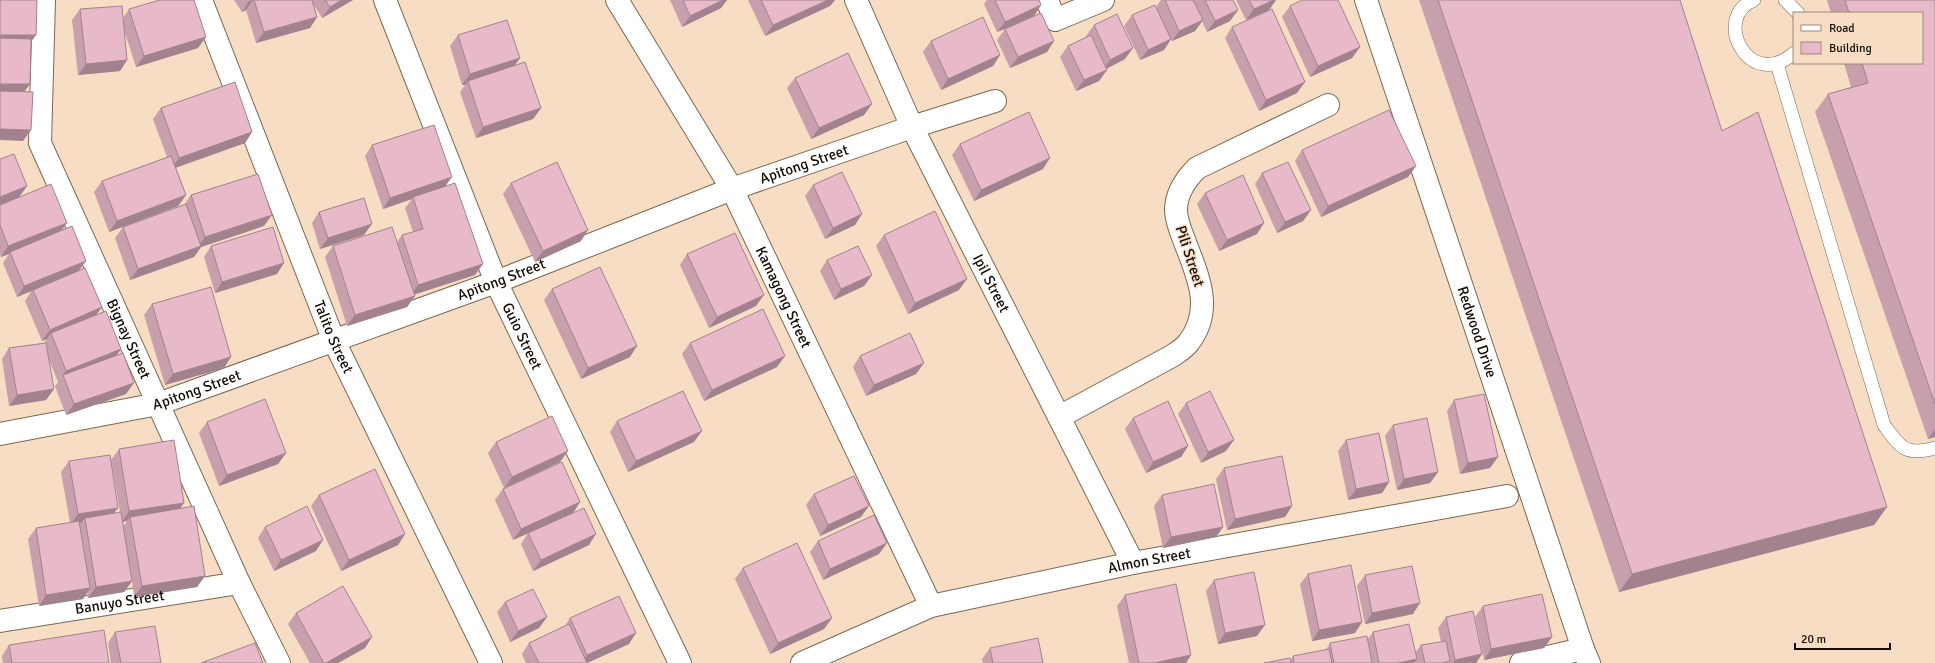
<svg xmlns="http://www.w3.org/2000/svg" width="1935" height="663" viewBox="0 0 1935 663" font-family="Signika,sans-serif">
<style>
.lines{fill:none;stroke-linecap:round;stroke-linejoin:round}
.service-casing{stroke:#7d6751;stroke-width:14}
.minor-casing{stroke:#7d6751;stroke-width:24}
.service{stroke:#fff;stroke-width:13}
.minor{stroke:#fff;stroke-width:22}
.wall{fill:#c89fad;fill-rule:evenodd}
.shaded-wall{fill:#a2828d}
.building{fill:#e8b9c9;stroke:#a2828d}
.labels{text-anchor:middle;stroke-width:3;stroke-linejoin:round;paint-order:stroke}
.street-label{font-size:15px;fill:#140c04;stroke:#f7ddc4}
</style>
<rect width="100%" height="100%" fill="#f7ddc4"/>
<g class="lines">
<defs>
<path id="service" d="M1754 0C1711 17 1749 93 1794 53
M1785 0 1798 13
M1777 64 1884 425C1901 448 1905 456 1935 448"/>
<g id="minor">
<path id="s1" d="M44 0 40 143 239 583 279 663"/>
<path id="s2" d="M201 0 334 341 491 663"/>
<path id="s3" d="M385 0 496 282 680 663"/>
<path id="s4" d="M617 0 732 189 931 606"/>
<path id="s5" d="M856 0 912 127 1133 563"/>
<path d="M1047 0 1055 20 1103 0"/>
<path id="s6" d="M1366 0 1583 649 1589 663"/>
<path d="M1059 417 1172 356C1178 352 1185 348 1189 342 1213 311 1199 278 1186 245 1182 234 1176 222 1176 210 1176 193 1186 179 1197 168L1328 105"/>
<path id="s7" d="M0 434 158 404 496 282 732 189 912 127 995 101"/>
<path id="s8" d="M0 621 239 583"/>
<path id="s9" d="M802 663 931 606 1133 563 1507 496"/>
<path d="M1521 663 1583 649"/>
</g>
</defs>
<use href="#service" class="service-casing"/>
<use href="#minor" class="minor-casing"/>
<use href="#service" class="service"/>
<use href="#minor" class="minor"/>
</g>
<path class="wall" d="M234 0H353L322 18 314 5 317 17 310 28 256 43 246 10 242 12Z
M670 0H727L721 8 682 27Z
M748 0H835L830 6 765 36Z
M987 0H1039L1041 5 1034 16 1054 41 1047 52 1010 68 997 40 1005 29 997 32 984 4Z
M1161 0H1233L1238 10 1230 21 1207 32 1202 21 1195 31 1172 41 1171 39 1164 50 1140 60 1124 26 1132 15 1156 7Z
M1236 0H1276L1269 10 1246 20Z
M1419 0H1680L1722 131 1887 507 1874 525 1619 592Z
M1827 0H1935V437L1928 439 1815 112 1828 94 1851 87 1844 63H1922V13H1831Z
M1290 6 1360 47 1352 58 1310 77 1282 17Z
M80 9 123 18 129 9 198 48 136 67 124 30 127 60 120 71 78 75 72 20Z
M1094 25 1125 59 1106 69 1107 70 1099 81 1076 91 1060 57 1068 46 1087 37 1086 36Z
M1232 27 1297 93 1259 111 1225 38Z
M458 35 520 58 515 65 541 108 533 119 476 138 460 92 465 85H462L450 46Z
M931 41 1000 55 993 66 941 90 923 52Z
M795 78 864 115 811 139 787 88Z
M161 108 252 132 245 143 176 168 186 195 178 206 109 232 94 192 102 181 167 157 153 119Z
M960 144 1043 169 974 201 952 155Z
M372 145 445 187 475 275 414 294 415 296 407 307 347 326 325 257 333 246 397 242 402 235 413 232 405 208 412 199 383 209 365 156Z
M1302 150 1416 166 1408 177 1321 217 1295 161Z
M1262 173 1311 210 1303 221 1277 233 1255 184Z
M511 183 581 241 535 262 503 194Z
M813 185 862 214 855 225 825 239 805 196Z
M27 186 19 197 61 231 79 270 97 315 121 349 116 356 126 394 66 415 55 386 58 382 49 360 54 389 46 400 9 406 2 359 9 348 44 343 47 339 42 341 25 301 32 290 17 297 3 263 9 254 1 257 0 255V205Z
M1205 193 1257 234 1219 251 1197 204Z
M191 195 264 226 201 247 194 257 130 280 115 238 123 227 184 205Z
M319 212 364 235 320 249 312 223Z
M884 235 959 290 908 314 876 246Z
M211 246 277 274 215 293 204 257Z
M687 254 756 306 709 328 680 265Z
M827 260 872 275 864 286 834 300 820 271Z
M552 289 630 357 581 379 544 300Z
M152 304 224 368 165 385 144 315Z
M690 343 777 367 704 401 682 354Z
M860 356 916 374 866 396 853 367Z
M1454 400 1490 468 1460 474 1447 411Z
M1186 403 1226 451 1201 463 1178 414Z
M1133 418 1188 446 1181 457 1146 473 1125 429Z
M617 421 694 442 628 472 610 432Z
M207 422 286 453 278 464 219 486 199 433Z
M1393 425 1438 472 1430 483 1397 490 1385 436Z
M1346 440 1389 482 1382 493 1348 500 1338 451Z
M496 442 560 462 504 488 488 453Z
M119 449 180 509 205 576 197 587 134 597 132 581 124 592 88 598 87 592 83 599 39 606 28 539 36 528 70 523 61 472 69 461 114 513 120 512 111 460ZM127 521 123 527 122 522Z
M1224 468 1292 506 1285 517 1227 530 1216 479Z
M503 489 580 502 573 513 513 540 495 500Z
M814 494 861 517 820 536 806 505Z
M319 495 405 534 398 545 341 571 311 506Z
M1162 495 1223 527 1216 537 1163 548 1154 506Z
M265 527 316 551 274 571 258 538Z
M528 533 589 545 533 571 521 544Z
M818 541 887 543 879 554 823 580 810 552Z
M743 568 832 618 824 629 770 654 735 579Z
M1308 574 1362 622 1355 633 1312 641 1300 584Z
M1365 575 1413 614 1365 624 1357 586Z
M1214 580 1257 636 1218 644 1206 591Z
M1125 595 1191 655 1186 663H1129L1117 606Z
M505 602 547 617 539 628 510 642 497 612Z
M1483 606 1552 637 1544 648 1484 660 1475 617Z
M296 613 365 648 338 663H310L288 624Z
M1446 617 1482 654 1476 663H1415V662L1414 663H1264L1291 660 1293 656 1326 650 1330 643 1368 639 1373 632 1415 653 1421 645 1441 642 1438 628Z
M570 618 629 644 587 663H526L522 654 529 643 565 626Z
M115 632 161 663H111L108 643Z
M9 645 109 663H3L2 656Z
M990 648 1043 663H983L982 659Z"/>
<path class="shaded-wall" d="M252 0H253L246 10 242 12 249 1Z
M342 0H353L322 18 330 7Z
M723 0H727L721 8 682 27 690 16Z
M828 0H835L830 6 765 36 773 25Z
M1274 0H1276L1269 10 1246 20 1254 9Z
M1041 5 1034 16 997 32 1005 22Z
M1238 10 1230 21 1207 32 1215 21Z
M317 17 310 28 256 43 264 32Z
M1203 20 1195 31 1172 41 1179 31Z
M0 35H36L28 46H0Z
M206 37 198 48 136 67 144 56Z
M1171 39 1164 50 1140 60 1148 50Z
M1054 41 1047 52 1010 68 1018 57Z
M1360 47 1352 58 1310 77 1318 66Z
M1133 48 1125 59 1102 71 1110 60Z
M1000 55 993 66 941 90 948 79Z
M520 58 512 69 468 81 465 85H462L470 74Z
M127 60 120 71 78 75 86 64Z
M1107 70 1099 81 1076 91 1084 80Z
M1305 82 1297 93 1259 111 1266 100Z
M0 84H30L22 95H0Z
M872 104 864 115 811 139 819 128Z
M541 108 533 119 476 138 483 127Z
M0 129 31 130 23 141 0 140Z
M252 132 245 143 171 169 179 158Z
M1050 158 1043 169 974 201 981 190Z
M1416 166 1408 177 1321 217 1328 206Z
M452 177 444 188 413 197 412 199 383 209 390 198Z
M27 186 19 197 0 205V197Z
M186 195 178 206 109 232 117 221Z
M1311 210 1303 221 1277 233 1285 222Z
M862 214 855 225 825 239 833 228Z
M272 215 264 226 201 247 194 257 130 280 138 269 198 247 205 237Z
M67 223 59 234 10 252 9 254 1 257 8 246Z
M1264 223 1257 234 1219 251 1227 240Z
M372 224 364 235 320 249 328 238Z
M588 230 581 241 535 262 543 251Z
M86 261 78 272 17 297 24 286Z
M284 263 277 274 215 293 222 282Z
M483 264 475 275 410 296 418 285Z
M872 275 864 286 834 300 841 289Z
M967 279 959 290 908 314 915 303Z
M764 295 756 306 709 328 717 317Z
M415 296 407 307 347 326 355 315Z
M102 307 94 318 51 333 47 339 42 341 50 330Z
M637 346 630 357 581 379 588 368Z
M121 349 113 360 63 375 58 382 66 371Z
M785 356 777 367 704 401 712 390Z
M231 357 224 368 165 385 173 374Z
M924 363 916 374 866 396 874 385Z
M134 383 126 394 66 415 74 404Z
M54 389 46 400 9 406 17 395Z
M1935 429V437L1928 439Z
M702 431 694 442 628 472 636 461Z
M1234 440 1226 451 1201 463 1208 452Z
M1188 446 1181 457 1146 473 1153 462Z
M568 451 560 462 504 488 512 477Z
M286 453 278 464 219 486 227 475Z
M1498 457 1490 468 1460 474 1468 463Z
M1438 472 1430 483 1397 490 1404 479Z
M1389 482 1382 493 1348 500 1356 489Z
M580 502 573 513 513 540 521 529Z
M184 503 176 514 130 517 127 521 122 522 129 511Z
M869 506 861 517 820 536 828 525Z
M1292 506 1285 517 1227 530 1235 519Z
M1887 507 1874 525 1619 592 1632 574Z
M118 508 110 518H85L81 523 70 525 78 514Z
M1223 527 1216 537 1163 548 1171 537Z
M405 534 398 545 341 571 349 560Z
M596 534 589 545 533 571 541 560Z
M323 540 316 551 274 571 281 560Z
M887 543 879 554 823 580 830 569Z
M205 576 197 587 134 597 142 586Z
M132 581 124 592 88 598 96 587Z
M90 588 83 599 39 606 46 595Z
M1420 603 1413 614 1365 624 1372 613Z
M547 617 539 628 510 642 518 631Z
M832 618 824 629 770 654 778 643Z
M1362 622 1355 633 1312 641 1319 630Z
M1265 625 1257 636 1218 644 1225 633Z
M636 633 629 644 587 663H582L587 655Z
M372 637 365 648 338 663H326Z
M1552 637 1544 648 1484 660 1491 649Z
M1482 654 1476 663H1453L1455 660Z
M1191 655 1186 663H1154Z
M1417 659 1414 663H1398Z"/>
<path class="building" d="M0 0H37L36 35H0Z
M160 0H194L206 37 144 56 129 9Z
M254 0H312L317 17 264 32Z
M325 0H342L330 7Z
M683 0H723L690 16Z
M761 0H828L773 25Z
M995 0H1039L1041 5 1005 22Z
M1165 0H1193L1203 20 1179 31Z
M1205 0H1233L1238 10 1215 21Z
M1249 0H1274L1254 9Z
M1302 0H1338L1360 47 1318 66 1290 6Z
M1438 0H1680L1722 131 1758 112 1887 507 1632 574Z
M1845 0H1935V404L1828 94 1868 83 1862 63H1922V13H1849Z
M1155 5 1171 39 1148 50 1132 15Z
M122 6 127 60 86 64 80 9Z
M1272 9 1305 82 1266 100 1232 27Z
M1041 13 1054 41 1018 57 1005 29Z
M1117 14 1133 48 1110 60 1094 25Z
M983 17 1000 55 948 79 931 41Z
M507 20 520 58 470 74 458 35Z
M1091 35 1107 70 1084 80 1068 46Z
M0 38 31 39 30 84H0Z
M848 53 872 104 819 128 795 78Z
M525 62 541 108 483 127 468 81Z
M235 82 252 132 179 158 161 108Z
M0 91 33 92 31 130 0 129Z
M1389 110 1416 166 1328 206 1302 150Z
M1029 112 1050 158 981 190 960 144Z
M434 125 452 177 390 198 372 145Z
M14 154 27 186 0 197V159Z
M171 156 186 195 117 221 102 181Z
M557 162 588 230 543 251 511 183Z
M1288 162 1311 210 1285 222 1262 173Z
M842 172 862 214 833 228 813 185Z
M258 174 272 215 205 237 191 195Z
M1243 175 1264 223 1227 240 1205 193Z
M455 183 483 264 418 285 402 235 423 229 413 197Z
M51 184 67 223 8 246 0 225V205Z
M364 198 372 224 328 238 319 212Z
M186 204 201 246 138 269 123 227Z
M935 211 967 279 915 303 884 235Z
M72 226 86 261 24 286 10 252Z
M273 227 284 263 222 282 211 246Z
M392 227 415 296 355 315 333 246Z
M735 233 764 295 717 317 687 254Z
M858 246 872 275 841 289 827 260Z
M600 267 637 346 588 368 552 289Z
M85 268 102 307 50 330 33 290Z
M211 287 231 357 173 374 152 304Z
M763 309 785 356 712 390 690 343Z
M106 311 121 349 66 371 51 333Z
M910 333 924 363 874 385 860 356Z
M46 343 54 389 17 395 9 348Z
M123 353 134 383 74 404 63 375Z
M683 391 702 431 636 461 617 421Z
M1210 391 1234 440 1208 452 1186 403Z
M1484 394 1498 457 1468 463 1454 400Z
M265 399 286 453 227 475 207 422Z
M1168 401 1188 446 1153 462 1133 418Z
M552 416 568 451 512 477 496 442Z
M1427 418 1438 472 1404 479 1393 425Z
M1379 433 1389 482 1356 489 1346 440Z
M174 440 184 503 129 511 119 449Z
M110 455 118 508 78 514 69 461Z
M1282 456 1292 506 1235 519 1224 468Z
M562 462 580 502 521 529 503 489Z
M375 469 405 534 349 560 319 495Z
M854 476 869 506 828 525 814 494Z
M1214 484 1223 527 1171 537 1162 495Z
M194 506 205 576 142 586 130 517Z
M307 506 323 540 281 560 265 527Z
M584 508 596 534 541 560 528 533Z
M121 512 132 581 96 587 85 518Z
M874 515 887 543 830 569 818 541Z
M79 521 90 588 46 595 36 528Z
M797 543 832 618 778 643 743 568Z
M1351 565 1362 622 1319 630 1308 574Z
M1412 566 1420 603 1372 613 1365 575Z
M1254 572 1265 625 1225 633 1214 580Z
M1176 584 1191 655 1154 663H1139L1125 595Z
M343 586 372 637 326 663H324L296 613Z
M533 589 547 617 518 631 505 602Z
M1542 594 1552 637 1491 649 1483 606Z
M619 596 636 633 587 655 570 618Z
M1473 611 1482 654 1455 660 1446 617Z
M569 624 587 663H539L529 643Z
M1409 624 1417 659 1398 663H1379L1373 632Z
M155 626 161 663H121L115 632Z
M104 630 109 663H12L9 645Z
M1367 636 1372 663H1334L1330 643Z
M1038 638 1043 663H993L990 648Z
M1446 641 1450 661 1442 663H1425L1421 645Z
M255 643 263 663H201Z
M1329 649 1332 663H1294L1293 656Z
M1290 658 1291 663H1264Z"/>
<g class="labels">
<g class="street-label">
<text dy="5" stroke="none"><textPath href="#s7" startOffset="850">Apitong Street</textPath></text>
<text transform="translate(1190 256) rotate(72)" y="5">Pili Street</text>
<text dy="5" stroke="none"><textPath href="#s7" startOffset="526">Apitong Street</textPath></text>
<text dy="5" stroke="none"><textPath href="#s5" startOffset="314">Ipil Street</textPath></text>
<text dy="5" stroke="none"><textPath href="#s4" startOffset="341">Kamagong Street</textPath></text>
<text dy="5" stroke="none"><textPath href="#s6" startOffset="350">Redwood Drive</textPath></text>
<text dy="5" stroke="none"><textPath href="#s3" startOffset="363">Guio Street</textPath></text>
<text dy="5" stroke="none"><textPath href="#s2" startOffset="362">Talito Street</textPath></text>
<text dy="5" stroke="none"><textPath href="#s1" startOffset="358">Bignay Street</textPath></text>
<text dy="5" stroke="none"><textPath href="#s7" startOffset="202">Apitong Street</textPath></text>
<text dy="5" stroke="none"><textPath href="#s9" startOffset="364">Almon Street</textPath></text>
<text dy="5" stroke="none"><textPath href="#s8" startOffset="121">Banuyo Street</textPath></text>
</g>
</g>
<rect x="1793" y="12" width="130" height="52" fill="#f7ddc4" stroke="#9c8977"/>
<rect x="1801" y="25" width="20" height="6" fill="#ffffff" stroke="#9c8977"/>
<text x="1829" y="32" font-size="12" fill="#140c04">Road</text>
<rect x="1801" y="42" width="20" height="12" fill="#e8b9c9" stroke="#9c8977"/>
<text x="1829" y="52" font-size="12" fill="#140c04">Building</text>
<path d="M1795 643v6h95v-6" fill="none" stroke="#140c04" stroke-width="2"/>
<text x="1801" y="643" font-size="12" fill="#140c04" stroke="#f7ddc4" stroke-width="3" paint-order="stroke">20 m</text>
</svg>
